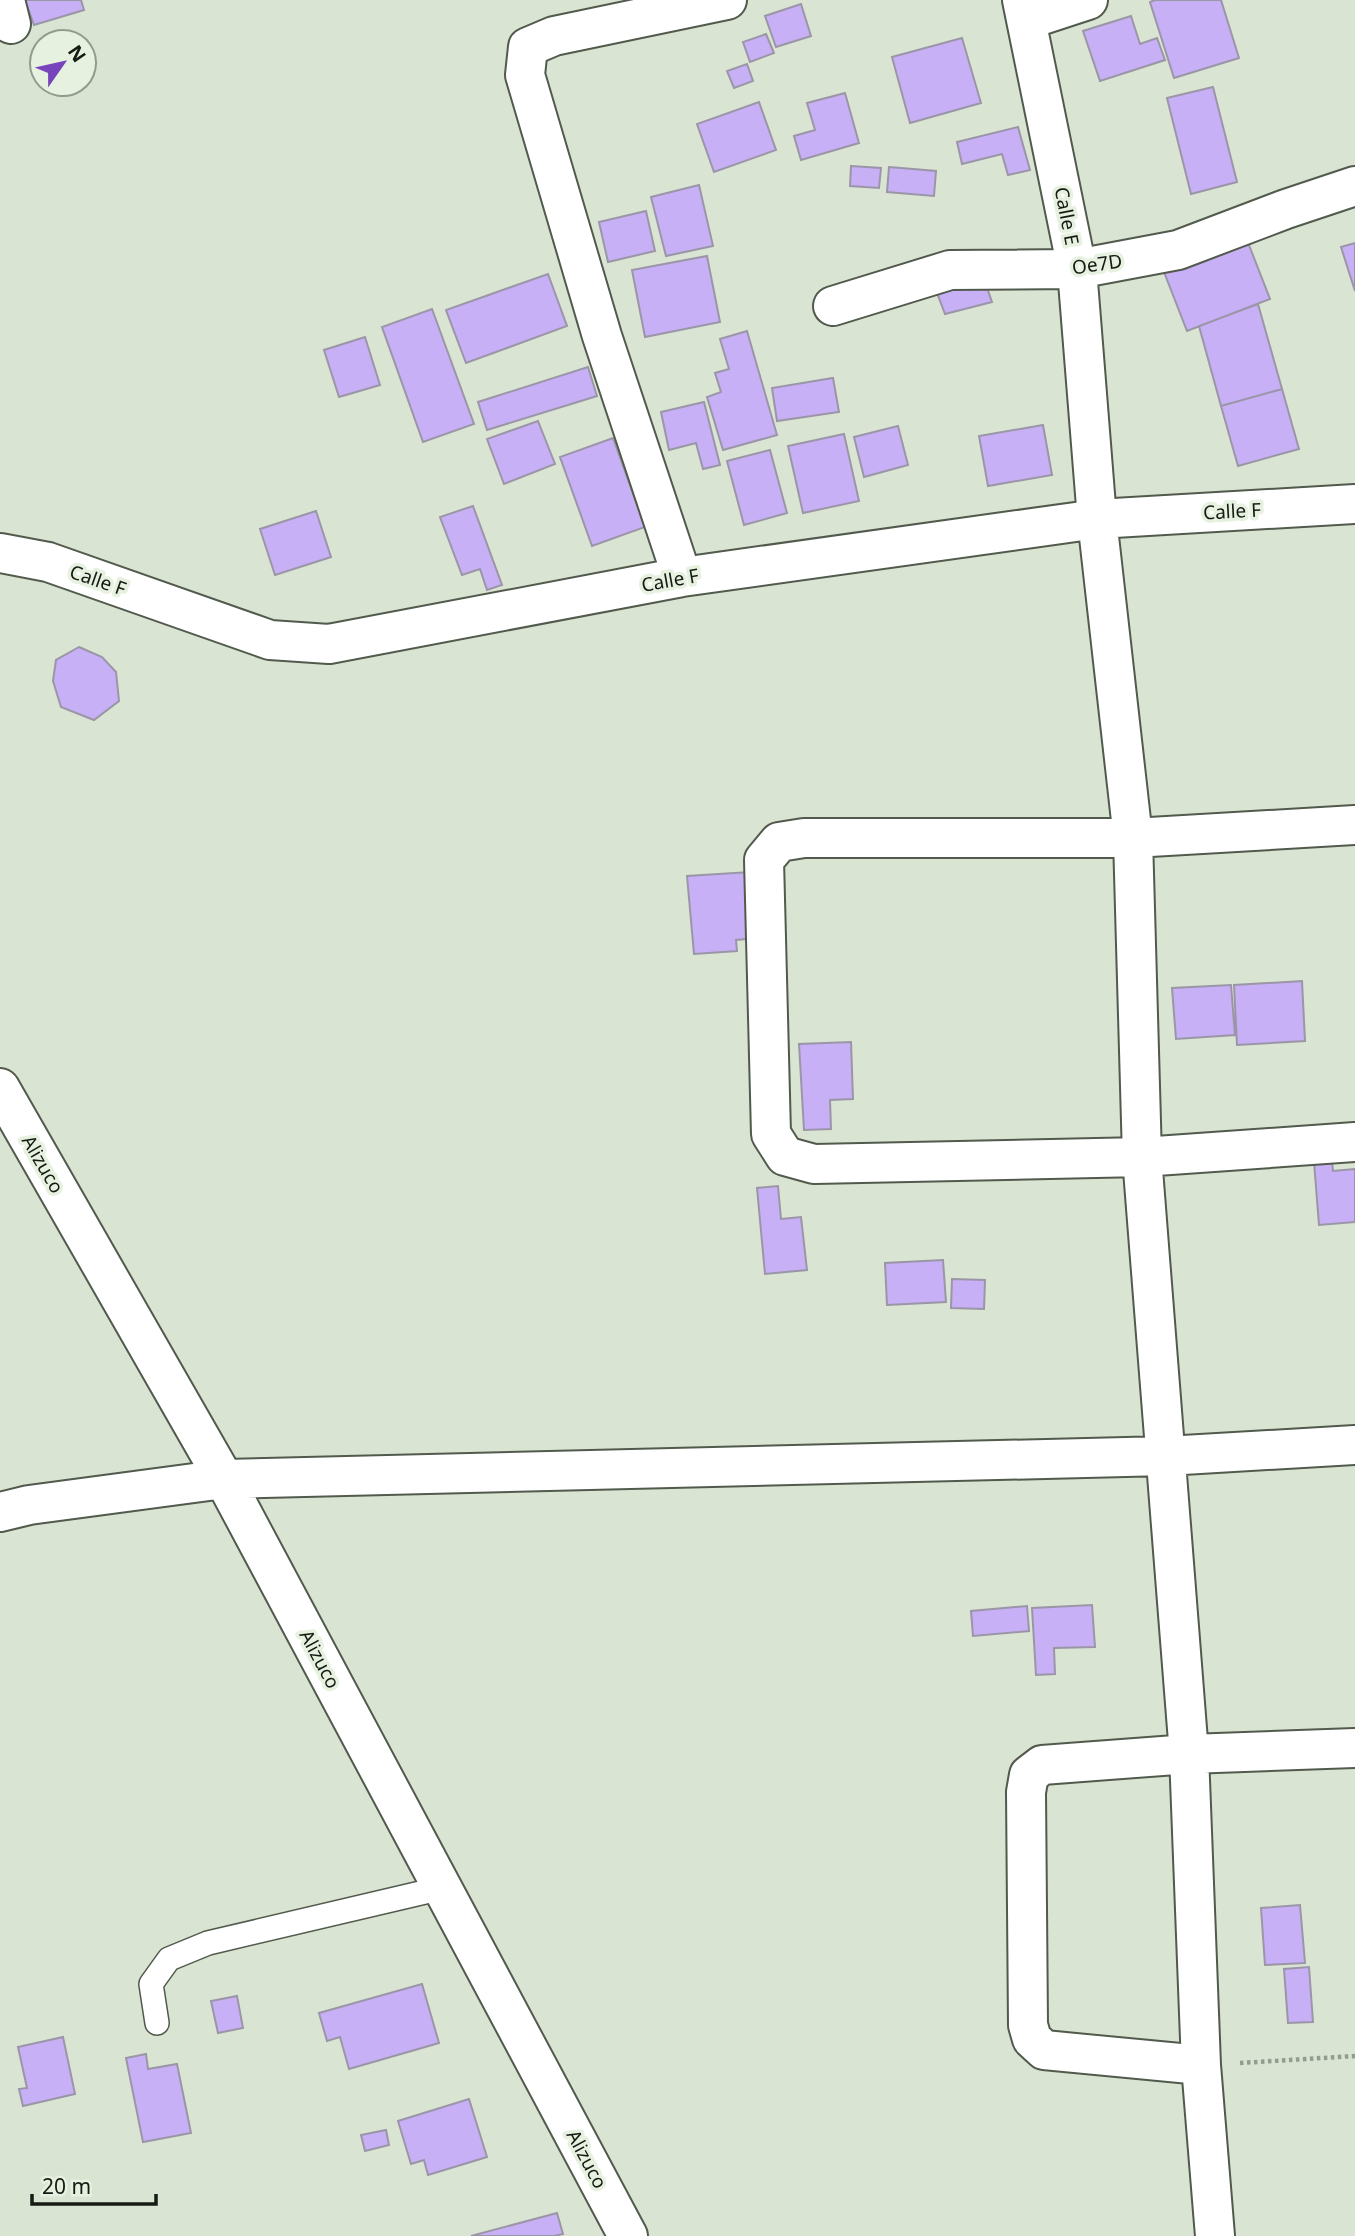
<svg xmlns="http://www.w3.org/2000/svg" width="1355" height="2236" viewBox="0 0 1355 2236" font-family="'Noto Sans',sans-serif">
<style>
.building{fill:#c7b0f5;stroke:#9b96a7;stroke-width:2}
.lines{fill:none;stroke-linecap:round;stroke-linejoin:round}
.service-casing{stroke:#515a4c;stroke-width:26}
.minor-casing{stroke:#515a4c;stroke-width:42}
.path{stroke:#949c8f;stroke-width:4.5;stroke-dasharray:3.5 3.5;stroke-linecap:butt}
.service{stroke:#fff;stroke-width:23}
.minor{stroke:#fff;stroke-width:38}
.labels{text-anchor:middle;stroke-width:7;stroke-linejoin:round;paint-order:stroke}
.street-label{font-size:19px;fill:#161a14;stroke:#e6f1e0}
</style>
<rect width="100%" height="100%" fill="#d9e4d3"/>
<path class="building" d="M25 0H81L84 10 34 25Z
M1155 0H1221L1239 58 1174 78 1150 2Z
M801 4 811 36 776 47 765 16Z
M1131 16 1140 44 1157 38 1165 60 1100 81 1083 31Z
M766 34 774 53 750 62 743 42Z
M962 38 981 103 910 123 892 57Z
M747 64 753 81 734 88 727 71Z
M1213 87 1237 182 1191 194 1167 98Z
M845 93 859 143 801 160 794 136 815 130 807 103Z
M759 102 776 150 714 172 697 124Z
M1018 127 1030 170 1008 175 1002 154 962 164 957 142Z
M851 166 881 168 879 188 850 186Z
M889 167 936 171 934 196 887 192Z
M699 185 713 246 666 256 651 197Z
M646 211 655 251 608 262 599 222Z
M1247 240 1270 299 1187 331 1164 272Z
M1355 243V291L1341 247Z
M707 256 720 322 645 337 632 270Z
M982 273 992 302 945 314 934 285Z
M548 274 567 326 466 363 446 310Z
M1258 304 1282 389 1221 406 1199 326Z
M432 309 474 424 423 442 382 327Z
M747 331 777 435 723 450 707 397 721 392 715 373 729 369 720 339Z
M365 337 380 385 339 397 324 350Z
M588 367 597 396 487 430 478 402Z
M833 378 839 412 777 421 772 388Z
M1282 389 1299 449 1238 466 1221 406Z
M704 402 720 465 703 469 696 443 669 450 661 412Z
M538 421 555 464 504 484 487 439Z
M1043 425 1052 475 988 486 979 436Z
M898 426 908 465 864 477 854 437Z
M844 434 859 501 803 513 788 446Z
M613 438 645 527 592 546 560 457Z
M770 450 787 513 744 525 727 461Z
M473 506 502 585 487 590 480 569 462 575 440 517Z
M316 511 331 557 275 575 260 529Z
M79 647 102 657 116 672 119 701 94 720 61 707 53 681 56 660Z
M750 872 756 938 736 940 737 951 694 954 687 876Z
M1302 981 1305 1041 1237 1045 1234 985Z
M1231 985 1235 1035 1176 1039 1172 988Z
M851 1042 853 1099 830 1100 831 1129 804 1130 799 1044Z
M1332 1161 1333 1171 1355 1169V1222L1319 1225 1314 1162Z
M778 1186 781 1219 801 1217 807 1270 765 1274 757 1188Z
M943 1260 946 1302 887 1305 885 1263Z
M952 1279 985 1280 984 1309 951 1308Z
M1092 1605 1095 1647 1054 1648 1055 1674 1036 1675 1032 1608Z
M1027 1606 1029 1631 973 1636 971 1611Z
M1300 1905 1305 1963 1265 1965 1261 1908Z
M1309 1967 1313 2022 1288 2023 1284 1969Z
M422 1984 439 2043 349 2069 340 2037 327 2041 319 2013Z
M237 1996 243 2028 218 2033 211 2001Z
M63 2037 75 2094 23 2106 19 2089 27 2088 18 2047Z
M146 2054 148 2069 177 2064 191 2133 143 2142 126 2058Z
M469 2099 487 2157 428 2175 424 2160 411 2164 398 2121Z
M386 2130 389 2145 365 2151 361 2135Z
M557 2213 563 2234 554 2236H471Z"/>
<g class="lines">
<defs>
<path id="service" d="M157 2023 151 1984 169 1959 208 1943 442 1888"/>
<path id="minor" d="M5 0 11 24
M1022 0 1077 269 1097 519 1133 838 1142 1157 1189 1754 1201 2065 1215 2236
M1027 20 1088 0
M833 306 950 270 1077 269 1178 250 1286 209 1355 186
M0 553 48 562 270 640 329 644 682 577 1097 519 1355 504
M682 577 602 336 525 75 528 47 554 36 727 0
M1355 825 1133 838H804L779 842 764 860 771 1134 785 1156 814 1164 1142 1157 1355 1142
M0 1088 224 1479 628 2236
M0 1512 29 1505 224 1479 1166 1456 1355 1445
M1201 2065 1044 2050 1032 2039 1028 2025 1026 1792 1029 1775 1042 1765 1189 1754 1355 1748"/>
</defs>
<use href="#service" class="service-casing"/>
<use href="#minor" class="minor-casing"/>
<path class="path" d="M1240 2063 1355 2056"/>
<use href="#service" class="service"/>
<use href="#minor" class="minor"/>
</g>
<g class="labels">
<g class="street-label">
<text transform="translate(1067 216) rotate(79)" y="7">Calle E</text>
<text transform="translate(1097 264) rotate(-8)" y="7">Oe7D</text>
<text transform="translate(1232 511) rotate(-3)" y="7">Calle F</text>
<text transform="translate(98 580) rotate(19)" y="7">Calle F</text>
<text transform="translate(670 580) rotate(-10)" y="7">Calle F</text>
<text transform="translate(43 1164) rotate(60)" y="7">Alizuco</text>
<text transform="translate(320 1659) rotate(62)" y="7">Alizuco</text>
<text transform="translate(587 2159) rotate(62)" y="7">Alizuco</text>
</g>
</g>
<g transform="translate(63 63) rotate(56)"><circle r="33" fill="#e6f1e0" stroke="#939b8e" stroke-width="2"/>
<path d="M0-5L12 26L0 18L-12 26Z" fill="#7744bc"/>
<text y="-10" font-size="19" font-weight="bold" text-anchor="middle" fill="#161a14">N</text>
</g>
<path d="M32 2194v10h124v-10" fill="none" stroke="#161a14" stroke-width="3.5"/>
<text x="42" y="2194" font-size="21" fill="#161a14" stroke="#e6f1e0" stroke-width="5" paint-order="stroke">20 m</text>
</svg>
